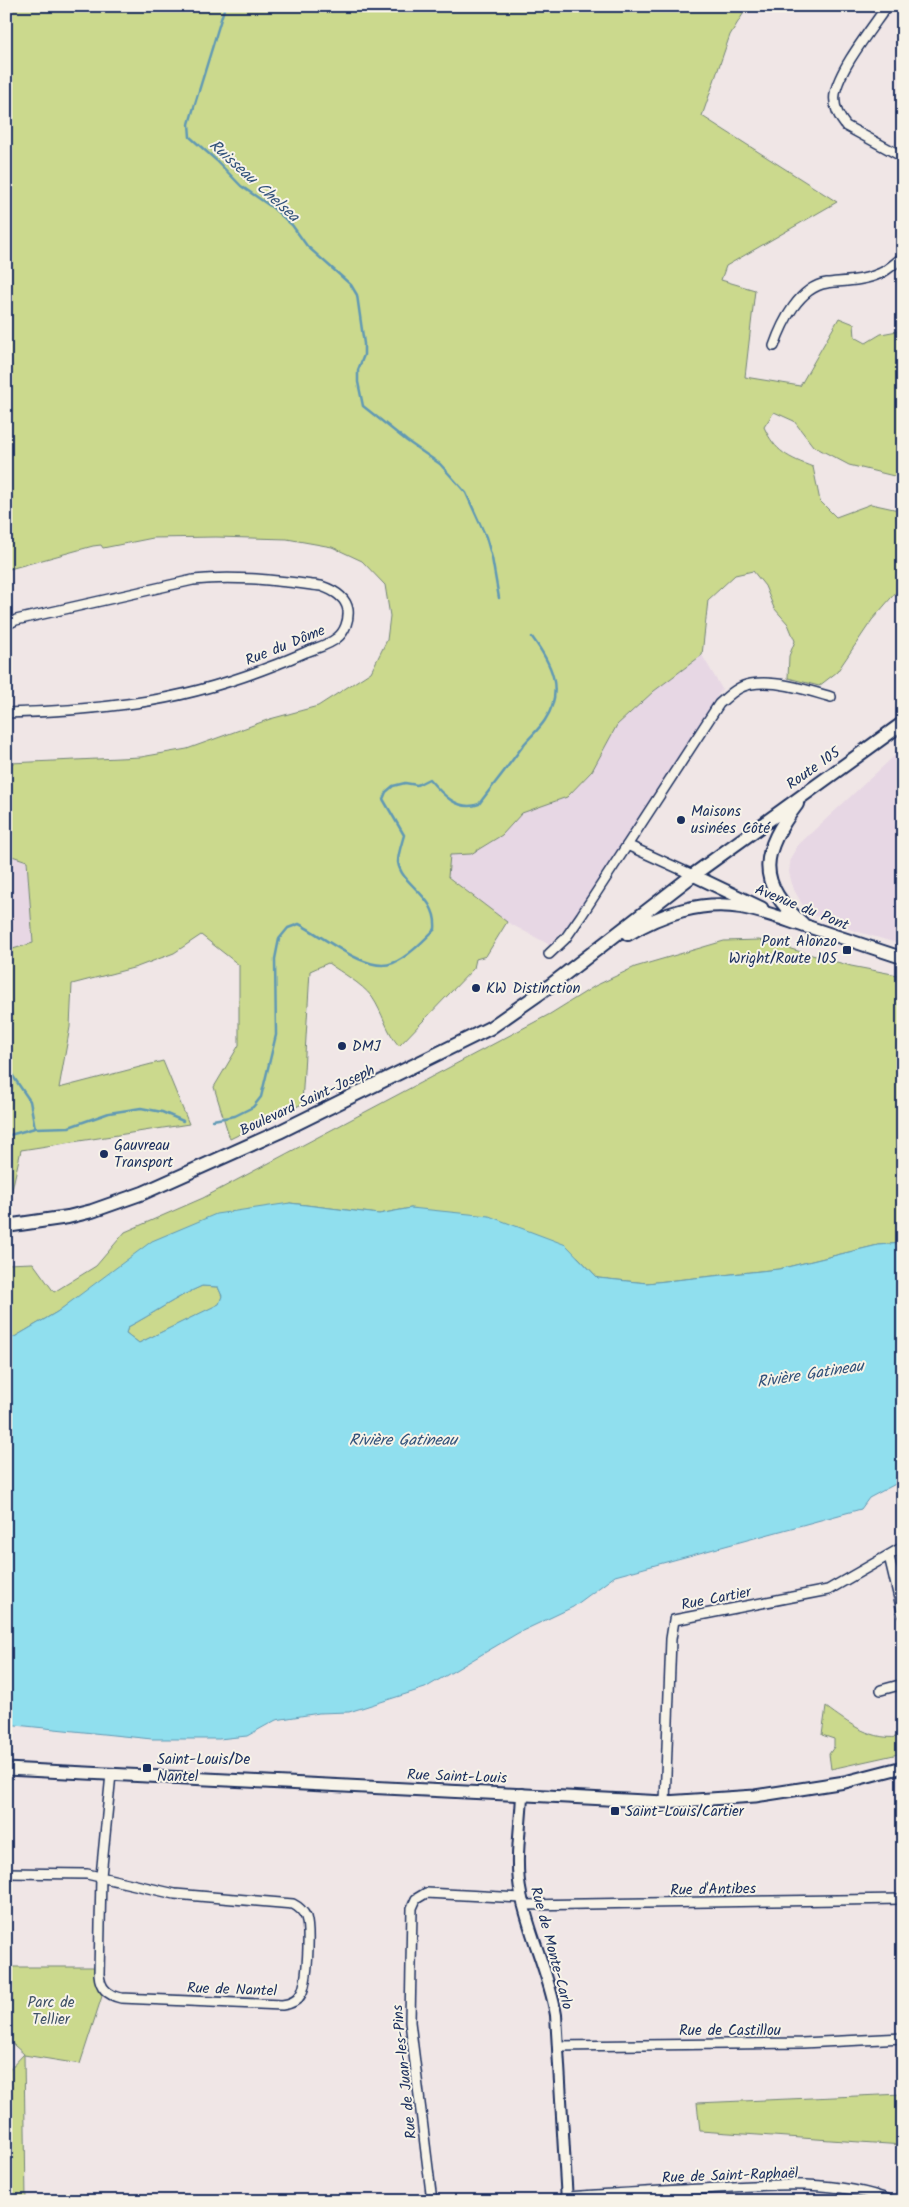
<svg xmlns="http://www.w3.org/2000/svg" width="909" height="2207" viewBox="0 0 909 2207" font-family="Kalam,sans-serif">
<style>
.built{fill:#e7d7e4}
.green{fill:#cbd98d;stroke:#738476}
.water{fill:#90dfee;stroke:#6199b4;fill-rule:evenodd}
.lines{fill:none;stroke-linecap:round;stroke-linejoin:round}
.stream{stroke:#6199b4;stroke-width:2.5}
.minor-casing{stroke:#1b2f5e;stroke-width:12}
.tertiary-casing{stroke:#1b2f5e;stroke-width:14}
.secondary-casing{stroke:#1b2f5e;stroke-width:15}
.primary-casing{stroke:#1b2f5e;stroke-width:16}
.minor{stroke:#f7f3e8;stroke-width:9}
.tertiary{stroke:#f7f3e8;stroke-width:10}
.secondary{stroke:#f7f3e8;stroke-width:11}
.primary{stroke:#f7f3e8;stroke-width:12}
.poi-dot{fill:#1b2f5e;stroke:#f7f3e8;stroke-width:2}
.labels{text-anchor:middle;stroke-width:4;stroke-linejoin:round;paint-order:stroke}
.street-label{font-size:15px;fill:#1b2f5e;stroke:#f7f3e8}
.poi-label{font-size:15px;fill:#1b2f5e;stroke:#f7f3e8;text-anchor:start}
.park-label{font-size:15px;fill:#3e5167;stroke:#f7f3e8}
.water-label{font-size:16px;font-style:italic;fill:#32527b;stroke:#f7f3e8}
</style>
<rect width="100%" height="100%" fill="#f0e6e6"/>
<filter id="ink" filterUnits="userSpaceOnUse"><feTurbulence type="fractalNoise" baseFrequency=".02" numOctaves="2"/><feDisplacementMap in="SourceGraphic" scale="10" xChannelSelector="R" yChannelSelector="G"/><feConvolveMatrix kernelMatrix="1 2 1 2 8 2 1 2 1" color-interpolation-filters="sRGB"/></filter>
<g filter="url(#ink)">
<path class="built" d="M702 655 722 689 573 920 550 945 507 922 448 876 450 855 471 854 502 835 522 813 567 797 592 771 617 725 654 691Z
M903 748V945L842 927 811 914 802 904 793 888 789 872 791 857 798 845Z
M6 854 27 861 33 943 6 951Z"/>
<path class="green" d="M6 6H748L730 35 702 116 837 202 726 266 721 280 755 290 745 377 800 386 839 318 854 324 855 337 866 343 881 334 903 330V473L894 476 849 465 813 446 794 421 774 412 764 427C775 452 789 458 813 467L820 501 836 517 871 504 903 511V584L872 620 837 672 819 686 788 678 789 656 795 641 788 624 774 608 765 586 753 571 735 575 708 600 702 655 654 691 617 725 592 771 567 797 522 813 502 835 471 854 450 855 448 877 507 922 486 956 476 959 474 968 399 1046C386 1031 383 1013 372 997 361 983 342 973 328 963L310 971 302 1104 230 1139 214 1087 239 1045V965L201 935 174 953 137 967 72 984 70 1027 59 1088 163 1061 189 1124 21 1150 9 1203H6V951L33 943 27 861 6 854V771L10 763 141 757 187 749 270 719 318 706 371 672 387 640 390 616 385 585 362 561 332 547 287 539 216 537 153 538 103 548 101 545 93 546 6 570Z
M759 940 851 966 903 976V1243L878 1245 779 1269 647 1283 598 1278 578 1257 411 1208 379 1214 290 1203 100 1282 57 1312 6 1342V1264L33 1263 54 1292 96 1266 125 1232 203 1198 550 1014 595 986 635 967 724 941Z
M202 1286 218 1287 222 1296 220 1304 139 1343 126 1333 128 1327C153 1314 176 1297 202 1286Z
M826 1707C848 1723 874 1743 903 1736V1753L831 1769 829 1754 834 1747V1739L822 1735Z
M6 1967H99L104 1990 80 2064 24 2055 26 2201H6V2073L24 2054 6 2038Z
M903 2094V2145L700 2131 697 2103Z"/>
<path class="water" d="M290 1203 379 1214 411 1208 489 1216 566 1245 598 1278 647 1283 779 1269 878 1245 903 1243V1480L869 1498 861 1509 615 1576 573 1607 518 1633 425 1688 349 1712 319 1713 276 1720 247 1736 219 1739H152L6 1724V1342L57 1312 152 1241 216 1214ZM202 1286 218 1287 222 1296 219 1304 139 1343 126 1333 128 1327C153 1314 176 1297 202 1286Z"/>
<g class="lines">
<path class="stream" d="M225 6 194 107 189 124 190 137 217 161 241 186 273 208 292 225 307 246 351 285 357 295 364 344V355L358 370V382L363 406 407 441 440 464 466 493 486 537 492 558 499 598
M6 1066 30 1101 35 1128
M213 1120 235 1116 253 1107 261 1097 276 1035 275 959 279 939 288 928 299 924C324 936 366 974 393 963 408 957 423 941 435 929 438 895 401 886 398 862 398 853 402 843 404 835L383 799 386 792 393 786 405 783 417 785 429 779C442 794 458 812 479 804 494 784 510 764 525 743 532 735 540 728 545 720 565 690 551 663 532 637
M6 1136 35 1128 69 1127 109 1113 141 1108 162 1112 183 1121"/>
<defs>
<path id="minor" d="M887 6C872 28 839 69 835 94 833 106 838 116 846 126L903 157
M774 346C782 323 799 287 827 283 844 281 864 281 881 273 888 270 896 262 903 257
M6 625 16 620 193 580C237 575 278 581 321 586 333 590 346 597 348 610 349 620 345 632 337 638 329 645 316 648 306 652 252 676 194 695 135 703 92 709 49 712 6 713
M627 845 693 875
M549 954 565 939 581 916 719 704C728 696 738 686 751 684 777 680 807 690 831 697
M889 1556 903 1615
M881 1690 903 1684
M665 1802 671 1639 674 1620 828 1590 903 1547
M6 1873 87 1874 175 1894 293 1904C299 1907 303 1911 306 1917 310 1930 308 1983 301 1994 297 2002 290 2004 282 2005L121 1998C107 1995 100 1988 99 1974L101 1876 111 1774
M523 1905 903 1899
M558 2046 802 2043 903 2038
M567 2197C612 2194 658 2191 704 2189 765 2185 833 2178 892 2201
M432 2201 410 2022 412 1908 416 1899 426 1893 522 1898"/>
<path id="tertiary" d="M522 1794C521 1826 514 1862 521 1894 529 1935 549 1973 556 2015L567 2201"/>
<path id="secondary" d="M693 875 762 908
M800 924 903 958
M6 1769 665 1802 755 1796 845 1782 903 1767"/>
<path id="primary" d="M797 804C762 850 754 882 802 923
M628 934C661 914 702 900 741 907 764 911 786 920 808 927
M6 1226 68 1217 92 1211 143 1193 279 1132 490 1028 543 991 693 875 903 723"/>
</defs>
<use href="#minor" class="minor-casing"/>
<use href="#tertiary" class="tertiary-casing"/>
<use href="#secondary" class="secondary-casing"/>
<use href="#primary" class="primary-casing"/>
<use href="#minor" class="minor"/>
<use href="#tertiary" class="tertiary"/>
<use href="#secondary" class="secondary"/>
<use href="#primary" class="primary"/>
</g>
</g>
<g class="poi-dot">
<circle cx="681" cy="820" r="5"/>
<rect x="842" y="945" width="10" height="10" rx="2.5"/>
<circle cx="476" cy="988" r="5"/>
<circle cx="342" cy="1046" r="5"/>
<circle cx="104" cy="1154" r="5"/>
<rect x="142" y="1763" width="10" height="10" rx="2.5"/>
<rect x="610" y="1806" width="10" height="10" rx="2.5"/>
</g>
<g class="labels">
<g class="street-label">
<text transform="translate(285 645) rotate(-22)" y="5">Rue du Dôme</text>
<text transform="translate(813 768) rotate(-35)" y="5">Route 105</text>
<text transform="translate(802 907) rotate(22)" y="5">Avenue du Pont</text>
<text transform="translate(307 1100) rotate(-25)" y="5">Boulevard Saint-Joseph</text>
<text transform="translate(716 1598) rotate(-11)" y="5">Rue Cartier</text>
<text transform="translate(457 1776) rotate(2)" y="5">Rue Saint-Louis</text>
<text transform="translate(713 1889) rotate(-1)" y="5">Rue d'Antibes</text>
<text transform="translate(552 1948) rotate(75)" y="5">Rue de Monte-Carlo</text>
<text transform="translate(232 1989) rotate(2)" y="5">Rue de Nantel</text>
<text x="730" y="2035">Rue de Castillou</text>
<text transform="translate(404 2072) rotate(-96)" y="5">Rue de Juan-les-Pins</text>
<text transform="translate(730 2175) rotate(-2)" y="5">Rue de Saint-Raphaël</text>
</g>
<g class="poi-label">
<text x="691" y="816">Maisons<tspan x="691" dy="17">usinées Côté</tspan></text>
<text x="837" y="946" text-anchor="end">Pont Alonzo<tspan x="837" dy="17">Wright/Route 105</tspan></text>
<text x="486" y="993">KW Distinction</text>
<text x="352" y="1051">DMJ</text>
<text x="114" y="1150">Gauvreau<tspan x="114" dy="17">Transport</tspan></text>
<text x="157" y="1764">Saint-Louis/De<tspan x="157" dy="17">Nantel</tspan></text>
<text x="625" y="1816">Saint-Louis/Cartier</text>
</g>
<g class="park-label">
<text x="51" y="2007">Parc de<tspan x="51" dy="17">Tellier</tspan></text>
</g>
<g class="water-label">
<text transform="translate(255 180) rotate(42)" y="6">Ruisseau Chelsea</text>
<text transform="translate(810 1373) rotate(-9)" y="6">Rivière Gatineau</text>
<text x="403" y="1445">Rivière Gatineau</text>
</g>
</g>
<rect width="909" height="2207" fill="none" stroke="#f7f3e8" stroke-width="25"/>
<rect x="12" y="12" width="884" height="2182" fill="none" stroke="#1b2f5e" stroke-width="2" filter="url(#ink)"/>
</svg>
